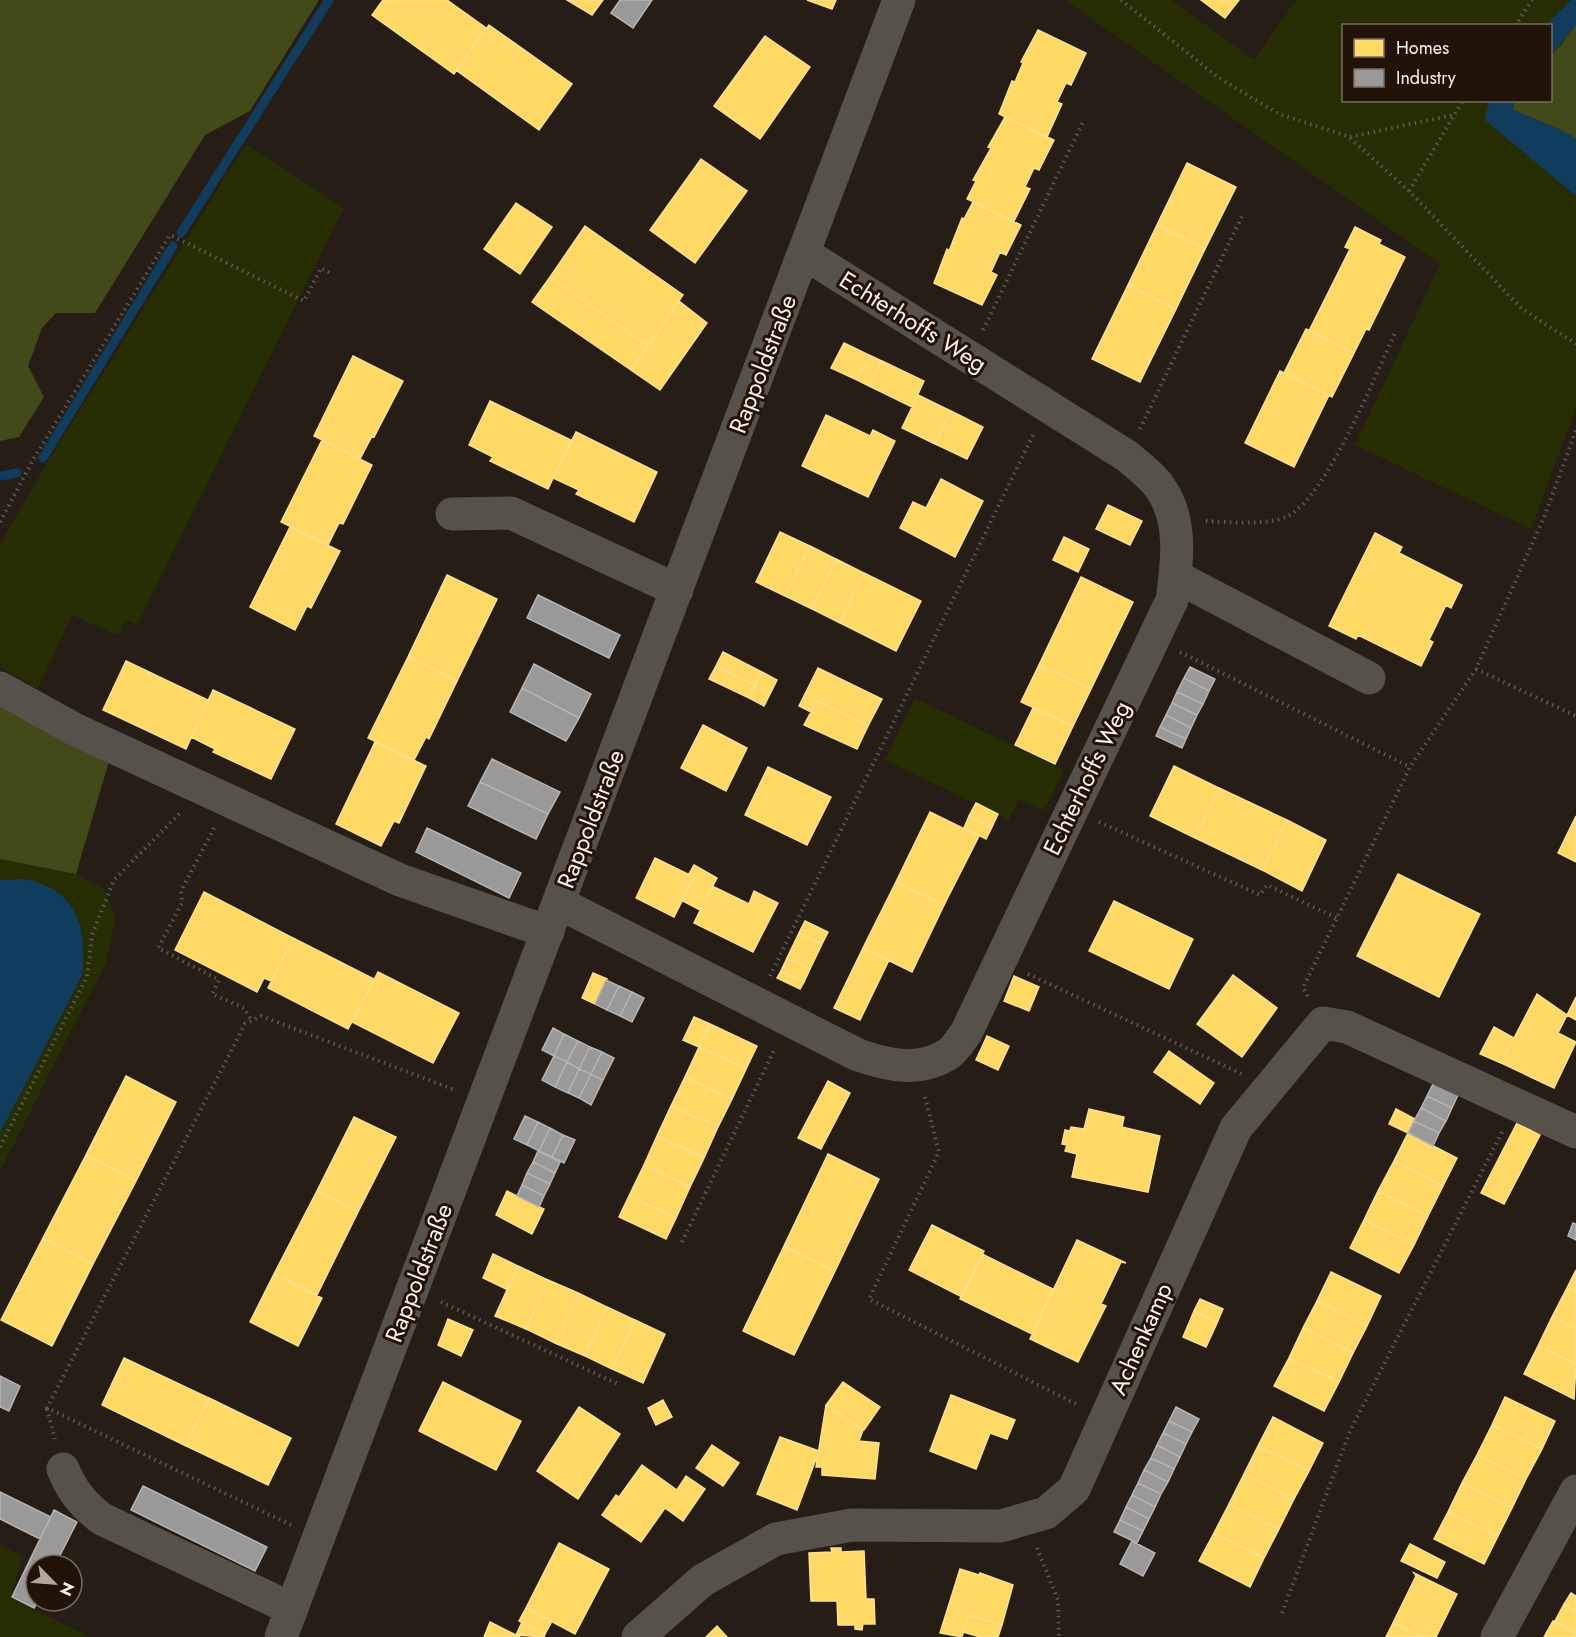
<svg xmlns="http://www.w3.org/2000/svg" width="1576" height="1637" viewBox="0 0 1576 1637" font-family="Jost,sans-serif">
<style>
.green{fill:#262d03;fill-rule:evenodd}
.forest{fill:#414a18}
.water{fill:#103d5d}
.homes{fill:#ffd966;stroke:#fee08d;stroke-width:1.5}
.industry{fill:#999;stroke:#b7b4b1;stroke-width:1.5}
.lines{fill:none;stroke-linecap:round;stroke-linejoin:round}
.stream{stroke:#103d5d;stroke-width:9}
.path{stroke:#5f5853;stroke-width:4;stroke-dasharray:1.5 4.5;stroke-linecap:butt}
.minor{stroke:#57514c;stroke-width:33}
.labels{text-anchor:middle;stroke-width:6;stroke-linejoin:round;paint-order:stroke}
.street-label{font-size:24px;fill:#fcf2e9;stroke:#211307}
</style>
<rect width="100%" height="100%" fill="#251d16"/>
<path class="green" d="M1065 0H1171L1254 60 1296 0H1576V408L1531 529 1355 445 1440 264ZM1344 26H1550V100H1344Z
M246 144 344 208 137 625 126 620 119 636 72 615 38 689 0 667V544L47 463Z
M915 698 1064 770 1044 811 1019 799 1009 820 885 760Z
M0 859 76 874 104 889 116 917 106 963 0 1171V1133L82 976C89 911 68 877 0 880Z
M0 1544 23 1557 10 1598 91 1637H0Z"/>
<path class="forest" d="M0 0H319L250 111 205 135 95 313H56L42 328 28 366 44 397 19 437 0 441Z
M1574 25H1576V139L1559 129 1513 110 1514 101 1550 100 1551 55 1563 43Z
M0 703 109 761 76 874 0 859Z"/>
<path class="water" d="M1571 0H1576V25L1551 55 1550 26 1546 25Z
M1489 101H1514L1513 110 1559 129 1576 139V196L1485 120Z
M23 879C78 889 87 925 82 976L0 1133V880Z"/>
<path class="homes" d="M383 0H447L486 28 454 74 372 15Z
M567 0H603L592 15Z
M807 0H836L832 9Z
M1201 0H1239L1225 18Z
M489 25 572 84 539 130 456 70Z
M1038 30 1086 53 1071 85 1066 83 1057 102 1062 104 1047 137 999 114 1012 81 1015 82 1023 63 1021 62Z
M765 36 810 67 760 139 714 106Z
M1005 117 1054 140 1039 170 1034 168 1025 187 1030 189 1014 221 967 199 976 181 973 180 991 148 988 147Z
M701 159 747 191 695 263 650 230Z
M1187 163 1236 187 1205 249 1157 225Z
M973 202 1021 225 1006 255 1000 252 991 272 997 275 982 305 934 283 947 249 949 251 962 218 964 219Z
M516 203 552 227 520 274 484 249Z
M1157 225 1205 249 1176 309 1128 285Z
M585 226 683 295 648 346 550 277Z
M1355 227 1381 240 1379 244 1405 257 1369 330 1366 329 1354 353 1309 331 1350 249 1345 247Z
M550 277 648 346 631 370 532 302Z
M1128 285 1176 309 1140 382 1092 359Z
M679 301 707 323 660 390 631 370Z
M1306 329 1354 353 1332 397 1284 373Z
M844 343 869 355 857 380 831 368Z
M869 355 882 361 869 386 857 380Z
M353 356 403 381 374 437 372 436 360 459 314 436Z
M882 361 924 381 912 407 869 386Z
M1280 371 1329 395 1294 467 1245 443Z
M918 395 951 411 935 444 902 428Z
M490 401 571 440 548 489 490 461 493 457 469 445Z
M951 411 983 427 967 459 935 444Z
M826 415 870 436 873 430 895 441 868 497 802 466Z
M576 432 657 472 634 522 576 494 579 490 553 478Z
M322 440 372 465 343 524 339 523 328 545 281 522Z
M941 479 983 501 955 557 900 528 913 502 926 508Z
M1108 505 1142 521 1130 545 1096 529Z
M290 527 340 551 311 608 307 606 295 630 250 607Z
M780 532 810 546 785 596 756 582Z
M1375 533 1402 547 1399 553 1462 585 1451 608 1446 605 1429 640 1433 642 1421 666 1358 635 1356 639 1329 626Z
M1064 537 1089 549 1078 572 1053 560Z
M810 546 836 559 812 609 785 596Z
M836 559 864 573 840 623 812 609Z
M864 573 921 601 896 651 840 623Z
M447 575 497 599 457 681 408 657Z
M1081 577 1133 602 1091 689 1039 665Z
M723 652 762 672 755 685 716 666Z
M408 657 457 681 429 739 426 737 414 760 368 738Z
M126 661 208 700 186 749 103 710Z
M1039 665 1091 689 1073 726 1021 702Z
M716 666 755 685 749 698 709 679Z
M818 668 882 699 868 726 817 701 811 712 799 706Z
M762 672 777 680 764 706 749 698Z
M213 690 295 729 271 779 213 752 215 749 191 737Z
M817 701 868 726 857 749 804 725Z
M1033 708 1073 726 1055 764 1015 745Z
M703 725 747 748 726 791 681 768Z
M375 742 426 766 399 823 394 821 381 846 336 824Z
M1174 766 1219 788 1195 838 1150 816Z
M768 767 831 797 807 845 745 815Z
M1219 788 1287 820 1262 870 1195 838Z
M976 803 998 814 992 827 969 816Z
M930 812 979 836 944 905 896 882Z
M969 816 992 827 986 839 964 828Z
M1576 816V862L1558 853Z
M1287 820 1326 840 1302 891 1262 870Z
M655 858 694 877 674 917 636 898Z
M694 865 717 878 700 910 681 900 694 877 689 874Z
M1398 874 1480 914 1439 997 1357 956Z
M896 882 944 905 912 972 863 948Z
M712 886 749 904 754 891 778 903 753 952 694 923Z
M204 892 293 938 271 981 264 978 257 992 175 950Z
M1114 901 1193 939 1169 989 1089 951Z
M805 921 828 932 822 944 799 933Z
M799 933 822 944 810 969 787 958Z
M293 938 374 979 348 1029 268 988Z
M863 948 889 960 860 1020 834 1008Z
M787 958 810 969 804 982 781 971Z
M781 971 804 982 800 989 777 978Z
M378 972 459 1013 433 1063 352 1022Z
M593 973 607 979 595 1004 582 998Z
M1233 975 1277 1008 1242 1057 1197 1024Z
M1014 976 1039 987 1029 1011 1004 1001Z
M1537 994 1567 1015 1558 1033 1576 1042 1554 1088 1501 1063Z
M1576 997V1020L1567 1015Z
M694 1017 710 1024 699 1047 683 1040Z
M710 1024 757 1046 746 1069 699 1047Z
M1494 1027 1514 1038 1501 1063 1480 1054Z
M987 1036 1009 1046 998 1070 976 1060Z
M699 1047 746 1069 732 1099 685 1077Z
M1169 1051 1214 1083 1200 1104 1154 1072Z
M126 1076 176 1102 136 1181 86 1155Z
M685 1077 732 1099 718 1127 671 1106Z
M828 1081 850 1093 821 1149 798 1138Z
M671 1106 718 1127 704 1158 657 1136Z
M1089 1109 1124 1117 1122 1127 1160 1136 1148 1192 1072 1177 1077 1154 1065 1151 1067 1145 1062 1144 1065 1130 1070 1131 1071 1127 1084 1129Z
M1396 1109 1415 1119 1408 1133 1389 1124Z
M354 1117 396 1137 358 1212 317 1191Z
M1517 1123 1540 1135 1504 1204 1481 1193Z
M1408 1133 1457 1158 1443 1186 1394 1161Z
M657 1136 704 1158 690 1187 644 1165Z
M828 1154 879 1179 835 1271 784 1246Z
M86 1155 136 1181 93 1264 43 1238Z
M1394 1161 1443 1186 1428 1216 1378 1191Z
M644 1165 690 1187 676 1218 629 1196Z
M317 1191 358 1212 317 1295 274 1274Z
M507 1191 544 1209 532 1234 496 1215Z
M1378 1191 1428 1216 1414 1245 1364 1220Z
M629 1196 676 1218 666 1239 619 1217Z
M1364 1220 1414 1245 1399 1273 1350 1248Z
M932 1225 984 1251 962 1297 909 1270Z
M43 1238 93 1264 52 1346 1 1320Z
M1077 1240 1126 1263 1121 1262 1101 1304 1106 1306 1078 1362 1030 1339Z
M784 1246 835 1271 794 1355 743 1331Z
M493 1254 518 1266 508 1290 483 1278Z
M982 1254 1053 1289 1032 1334 960 1299Z
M518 1266 548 1280 526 1329 495 1316Z
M1576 1270V1292L1567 1288Z
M1331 1272 1381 1296 1367 1326 1317 1301Z
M274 1274 322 1298 298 1346 250 1322Z
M548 1280 578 1293 555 1343 526 1329Z
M1567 1288 1576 1292V1329L1552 1317Z
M578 1293 607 1307 585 1356 555 1343Z
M1200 1299 1223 1309 1217 1323 1194 1311Z
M1317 1301 1367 1326 1353 1353 1303 1328Z
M607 1307 635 1320 612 1369 585 1356Z
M1194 1311 1217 1323 1206 1347 1183 1337Z
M1552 1317 1576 1329V1364L1538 1346Z
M448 1319 473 1330 461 1356 438 1345Z
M635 1320 665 1334 643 1383 612 1369Z
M1303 1328 1353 1353 1339 1382 1289 1358Z
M1538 1346 1576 1364 1574 1399 1524 1374Z
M124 1358 209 1398 186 1446 102 1405Z
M1289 1358 1339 1382 1324 1411 1274 1386Z
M443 1382 521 1421 496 1470 419 1431Z
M843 1382 880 1407 864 1430 826 1405Z
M951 1395 1015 1420 1007 1439 990 1433 976 1469 930 1451Z
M1505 1397 1555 1421 1542 1449 1492 1425Z
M209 1398 291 1438 268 1485 186 1446Z
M663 1400 672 1417 656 1425 648 1408Z
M826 1405 863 1430 859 1441 879 1443 875 1479 822 1475V1467H816Z
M579 1407 620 1434 578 1499 537 1471Z
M1273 1417 1323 1443 1309 1471 1258 1446Z
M1492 1425 1542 1449 1526 1479 1477 1455Z
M780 1437 819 1451 797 1510 757 1494Z
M712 1445 739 1463 723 1486 696 1468Z
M1258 1446 1309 1471 1294 1499 1244 1474Z
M1477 1455 1526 1479 1512 1508 1462 1483Z
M642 1465 677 1490 686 1476 705 1489 683 1521 665 1508 641 1542 602 1515 616 1495 619 1497Z
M1244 1474 1294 1499 1279 1529 1229 1504Z
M1462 1483 1512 1508 1498 1536 1448 1512Z
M1229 1504 1279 1529 1264 1558 1214 1533Z
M1448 1512 1498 1536 1484 1564 1434 1539Z
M1214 1533 1264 1558 1250 1587 1199 1561Z
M559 1543 609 1569 575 1634 526 1608Z
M1410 1544 1445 1562 1437 1578 1401 1561Z
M831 1548H841V1552L864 1551 866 1599H874L875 1624H863L862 1630 855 1629V1625H838L837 1601H811L809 1553 832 1552Z
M960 1569 979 1575 980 1573 1013 1585 1002 1625 968 1615 962 1637 940 1633Z
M1414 1573 1457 1594 1436 1637H1421L1393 1623 1416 1576Z
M1571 1593 1576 1596V1611L1564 1604Z
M1564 1604 1576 1611V1633L1555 1621Z
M526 1608 552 1621 545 1634 519 1621Z
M968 1615 1002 1625 998 1637H980L963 1632Z
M1553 1621 1576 1633V1637H1544Z
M490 1622 520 1637H484Z
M522 1622 545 1634 544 1637 516 1635Z
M1393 1623 1421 1637H1386Z
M717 1626 727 1637H706Z"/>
<path class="industry" d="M620 0H652L633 28 611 13Z
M538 595 620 635 609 658 527 618Z
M534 664 591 694 579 718 522 688Z
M1190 667 1215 679 1209 691 1184 678Z
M1184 678 1209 691 1203 704 1177 692Z
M522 688 579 718 566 741 510 712Z
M1177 692 1203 704 1197 715 1172 703Z
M1172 703 1197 715 1191 728 1166 715Z
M1166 715 1191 728 1186 739 1160 727Z
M1160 727 1186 739 1182 748 1156 736Z
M492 759 560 792 548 814 480 782Z
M480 782 548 814 536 839 468 806Z
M427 828 521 873 509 898 416 852Z
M606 980 619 986 607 1010 595 1004Z
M619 986 632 992 620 1016 607 1010Z
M632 992 644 998 632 1022 620 1016Z
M553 1028 564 1034 554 1056 542 1050Z
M564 1034 578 1041 567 1062 554 1056Z
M578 1041 590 1047 579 1069 567 1062Z
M590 1047 602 1052 591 1074 579 1069Z
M602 1052 614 1058 603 1080 591 1074Z
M554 1056 567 1062 555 1087 542 1080Z
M567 1062 579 1069 568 1093 555 1087Z
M579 1069 591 1074 579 1098 568 1093Z
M591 1074 603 1080 591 1105 579 1098Z
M1433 1084 1458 1095 1452 1108 1427 1096Z
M1427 1096 1452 1108 1446 1121 1421 1108Z
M1421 1108 1446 1121 1439 1133 1414 1121Z
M525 1116 538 1122 527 1145 514 1139Z
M1414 1121 1439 1133 1433 1146 1408 1133Z
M538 1122 550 1128 539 1151 527 1145Z
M550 1128 563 1135 552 1157 539 1151Z
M563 1135 575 1140 564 1163 552 1157Z
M538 1151 560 1162 555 1173 533 1162Z
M533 1162 555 1173 550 1184 527 1173Z
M527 1173 550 1184 544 1196 522 1185Z
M522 1185 544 1196 539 1207 517 1196Z
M1573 1223 1576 1224V1240L1568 1236Z
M0 1376 20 1386 9 1411 0 1407Z
M1176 1407 1199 1419 1192 1432 1169 1421Z
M1169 1421 1192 1432 1186 1444 1163 1433Z
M1163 1433 1186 1444 1180 1457 1157 1445Z
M1157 1445 1180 1457 1174 1469 1151 1458Z
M1151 1458 1174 1469 1168 1482 1144 1470Z
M1144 1470 1168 1482 1161 1494 1138 1483Z
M1138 1483 1161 1494 1155 1507 1132 1495Z
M143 1486 267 1547 255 1571 131 1510Z
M0 1492 51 1517 40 1539 0 1519Z
M1132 1495 1155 1507 1149 1519 1126 1507Z
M1126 1507 1149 1519 1143 1531 1120 1520Z
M54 1510 77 1522 55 1565H36L38 1601 34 1608 12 1597Z
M1120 1520 1143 1531 1137 1543 1114 1532Z
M1132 1541 1155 1553 1143 1576 1120 1564Z"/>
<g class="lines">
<path class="stream" d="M181 233 329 0
M43 458 173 246
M0 476 17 473"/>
<path class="path" d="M1121 0 1219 78 1279 114 1350 137 1453 115
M1515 26 1532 0
M1350 138 1409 191 1521 308 1576 344
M1409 191 1463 100
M983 330 1083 122
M1140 429 1242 216
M1206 521C1228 522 1268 526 1288 516 1328 495 1375 375 1396 331
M0 522 33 460 170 235 304 301 321 268 330 273
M1180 652 1410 767
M1476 669 1576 716
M1099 822 1260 895 1267 885 1337 918
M214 828 181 891 182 903 158 948 219 980 212 994 244 1008 252 1021
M1028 974 1242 1074
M770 976 1033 435
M1308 996 1303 988 1410 767 1476 669 1545 515 1576 430
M925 1097 939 1152 869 1299 1078 1405
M0 1147 87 977 92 935 114 880 180 813
M682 1242 775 1048
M441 1302 620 1385
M47 1409 55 1439
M291 1525 47 1408 245 1024 261 1016 455 1090
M1037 1548 1058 1600 1059 1637
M1282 1613 1350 1431 1502 1132"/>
<path class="minor" d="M452 514 511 513 677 590
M1175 576 1369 678
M0 688 74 729 400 880 548 932
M559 903 858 1055C887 1065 919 1073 948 1054 955 1050 960 1040 966 1033L1172 600C1177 564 1183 521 1161 489 1153 476 1138 466 1127 456L805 254
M63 1469C72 1491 83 1505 102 1519L292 1609
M281 1637 899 0
M638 1637 703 1580 776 1539 852 1525 1001 1526 1046 1513 1074 1489 1236 1128 1323 1023 1347 1027 1576 1132
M1497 1637 1576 1491"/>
</g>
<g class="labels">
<g class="street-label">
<text transform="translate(913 322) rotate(32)" y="8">Echterhoffs Weg</text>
<text transform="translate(763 364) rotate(-69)" y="8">Rappoldstraße</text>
<text transform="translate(1087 778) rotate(-64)" y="8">Echterhoffs Weg</text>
<text transform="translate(591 819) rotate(-69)" y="8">Rappoldstraße</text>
<text transform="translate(419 1273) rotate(-69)" y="8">Rappoldstraße</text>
<text transform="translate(1141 1339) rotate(-66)" y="8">Achenkamp</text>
</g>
</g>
<rect x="1342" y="24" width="210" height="78" fill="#211307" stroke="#796c61" stroke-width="1.5"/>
<rect x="1354" y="39" width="30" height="18" fill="#ffd966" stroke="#796c61" stroke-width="1.5"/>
<text x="1396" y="54" font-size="18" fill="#fcf2e9">Homes</text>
<rect x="1354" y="69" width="30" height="18" fill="#999999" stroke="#796c61" stroke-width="1.5"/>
<text x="1396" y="84" font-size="18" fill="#fcf2e9">Industry</text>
<g transform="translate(54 1583) rotate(115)"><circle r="28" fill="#211307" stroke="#796c61" stroke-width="1.5"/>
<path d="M0-4.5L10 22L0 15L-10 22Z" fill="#b1a79f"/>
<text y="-9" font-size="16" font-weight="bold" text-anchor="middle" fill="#fcf2e9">N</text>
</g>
</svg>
